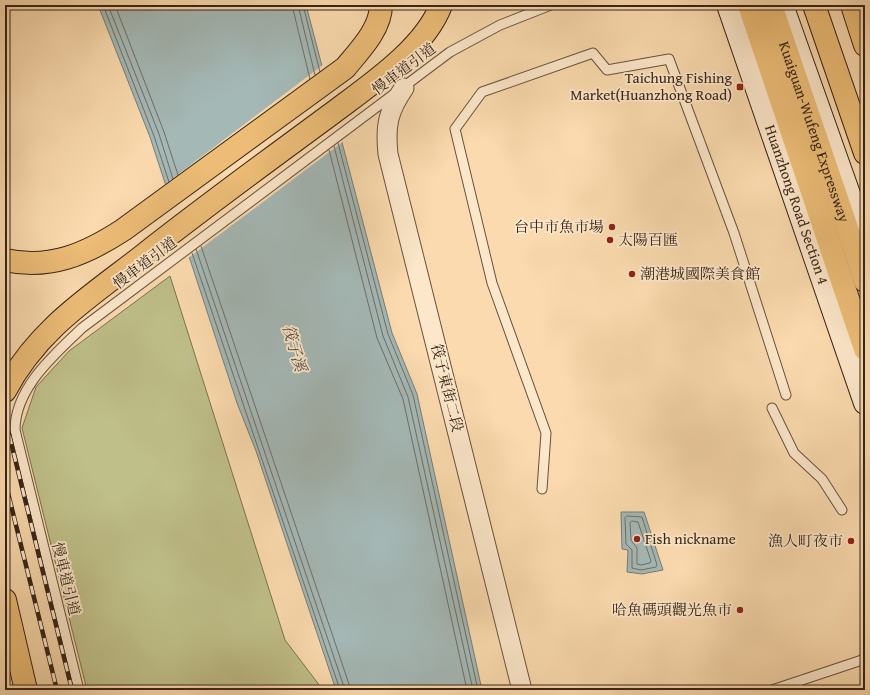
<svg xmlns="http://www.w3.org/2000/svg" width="870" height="695" viewBox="0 0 870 695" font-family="'Gentium Book Plus','Noto Serif TC',serif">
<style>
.green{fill:#bfbf89;stroke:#7b7250}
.water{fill:#a4b8b6;stroke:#787d76}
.pier{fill:#fadaae}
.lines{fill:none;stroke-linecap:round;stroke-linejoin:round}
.shore{stroke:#6e6e66;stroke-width:1}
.lane-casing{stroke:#68523d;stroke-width:11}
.street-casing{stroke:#68523d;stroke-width:21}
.secondary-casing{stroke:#372417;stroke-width:24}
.highway-casing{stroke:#372417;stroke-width:24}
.lane{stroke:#fce7ca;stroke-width:9}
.street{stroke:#fce7ca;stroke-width:19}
.secondary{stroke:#fce7ca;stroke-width:22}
.highway{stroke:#edbd77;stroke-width:22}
.rail-casing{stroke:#372417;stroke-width:4.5}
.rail{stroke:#fce7ca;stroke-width:3;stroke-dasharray:9;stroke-linecap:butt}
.poi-dot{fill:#8f2418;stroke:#fce7ca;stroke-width:1.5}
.labels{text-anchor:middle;stroke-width:3.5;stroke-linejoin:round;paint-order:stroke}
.street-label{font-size:15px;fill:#372417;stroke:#fce7ca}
.poi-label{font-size:15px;fill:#372417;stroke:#fce7ca;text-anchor:end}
.water-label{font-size:16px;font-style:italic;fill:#585047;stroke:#fce7ca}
</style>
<rect width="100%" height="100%" fill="#fadaae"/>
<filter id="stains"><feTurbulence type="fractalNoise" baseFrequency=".005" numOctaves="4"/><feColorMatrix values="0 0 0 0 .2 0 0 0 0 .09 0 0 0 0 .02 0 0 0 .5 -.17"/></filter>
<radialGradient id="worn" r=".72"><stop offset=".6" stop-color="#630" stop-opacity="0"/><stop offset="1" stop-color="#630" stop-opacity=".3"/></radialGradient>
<path class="green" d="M170 276 285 640 323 690H87L22 428 36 387 69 351Z"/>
<path class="water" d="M98 5H306L392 333 417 394 482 690H336L256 451 237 403 150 137Z
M621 512H644L663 570 642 574 627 572 628 550 622 549Z"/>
<path class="pier" d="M324 64 344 141 187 259 164 185Z"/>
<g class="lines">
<path class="shore" d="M103 5 154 136 169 182
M108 5 159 134 173 179
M115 5 164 132 178 175
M292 5 310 79
M298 5 315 75
M303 5 320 72
M338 143 388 334 413 395 478 690
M334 146 383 336 408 397 473 690
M329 150 377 338 403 399 467 690
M201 246 351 690
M196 249 345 690
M192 253 340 690
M627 516 642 517 657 565 656 567 641 570 632 568V550L626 544 625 518Z
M632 521 638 522 651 561 650 563 641 565 637 564V548L631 540 630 523Z"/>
<defs>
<path id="lane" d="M772 408 794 453 822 479 842 510
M542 489 546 433 492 283 455 129 482 92 593 53 607 70 669 59 734 233 786 395
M79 690 15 430C15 388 54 355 82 328L450 52 500 25 551 5
M772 690 865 659"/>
<path id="street" d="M404 88C388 111 385 126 388 154L522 690"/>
<g id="secondary">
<path id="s1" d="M728 5 865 403"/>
<path d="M782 5 865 239"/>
</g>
<g id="highway">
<path d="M749 5 865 349"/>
<path id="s2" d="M771 5 865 281"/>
<path d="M814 5 865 153"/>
<path d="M852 5 865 45"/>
<path d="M5 260C50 270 86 254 123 230L345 68C359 51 381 29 381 5"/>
<path d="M5 391C37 330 88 298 141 257 204 207 269 160 334 112 370 85 425 48 441 5"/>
<path d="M5 600 26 690"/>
</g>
</defs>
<use href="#lane" class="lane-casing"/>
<use href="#street" class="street-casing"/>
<use href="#secondary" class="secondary-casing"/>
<use href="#highway" class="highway-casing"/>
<use href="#lane" class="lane"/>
<use href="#street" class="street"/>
<use href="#secondary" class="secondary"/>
<use href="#highway" class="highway"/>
<defs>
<path id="rail" d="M5 418 72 690
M5 481 57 690"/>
</defs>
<use href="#rail" class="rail-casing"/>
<use href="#rail" class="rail"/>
</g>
<g class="poi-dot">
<rect x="736" y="83" width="8" height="8" rx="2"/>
<circle cx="612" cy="227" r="4"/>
<circle cx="610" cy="240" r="4"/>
<circle cx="632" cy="274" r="4"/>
<circle cx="637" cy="539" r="4"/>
<circle cx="851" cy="541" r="4"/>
<circle cx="740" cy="610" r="4"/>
</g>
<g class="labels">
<g class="street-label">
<text transform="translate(404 69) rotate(-37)" y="5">慢車道引道</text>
<text dy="5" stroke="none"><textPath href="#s2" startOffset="134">Kuaiguan-Wufeng Expressway</textPath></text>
<text dy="5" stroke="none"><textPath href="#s1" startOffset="211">Huanzhong Road Section 4</textPath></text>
<text transform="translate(145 263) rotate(-37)" y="5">慢車道引道</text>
<text transform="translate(447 388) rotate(76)" y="5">筏子東街二段</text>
<text transform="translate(66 579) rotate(76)" y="5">慢車道引道</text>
</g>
<g class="poi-label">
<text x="732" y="83">Taichung Fishing<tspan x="732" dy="17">Market(Huanzhong Road)</tspan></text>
<text x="604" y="232">台中市魚市場</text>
<text x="618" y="245" text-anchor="start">太陽百匯</text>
<text x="640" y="279" text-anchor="start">潮港城國際美食館</text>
<text x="645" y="544" text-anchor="start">Fish nickname</text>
<text x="843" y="546">漁人町夜市</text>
<text x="732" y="615">哈魚碼頭觀光魚市</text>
</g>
<g class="water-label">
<text transform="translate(295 348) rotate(74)" y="6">筏子溪</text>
</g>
</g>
<rect width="870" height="695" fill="none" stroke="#fadaae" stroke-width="20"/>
<rect x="6" y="6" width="858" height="683" fill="none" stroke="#372417" stroke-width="2"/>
<rect x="10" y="10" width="850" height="675" fill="none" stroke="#372417"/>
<rect width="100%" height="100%" filter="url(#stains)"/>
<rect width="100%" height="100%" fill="url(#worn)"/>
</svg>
